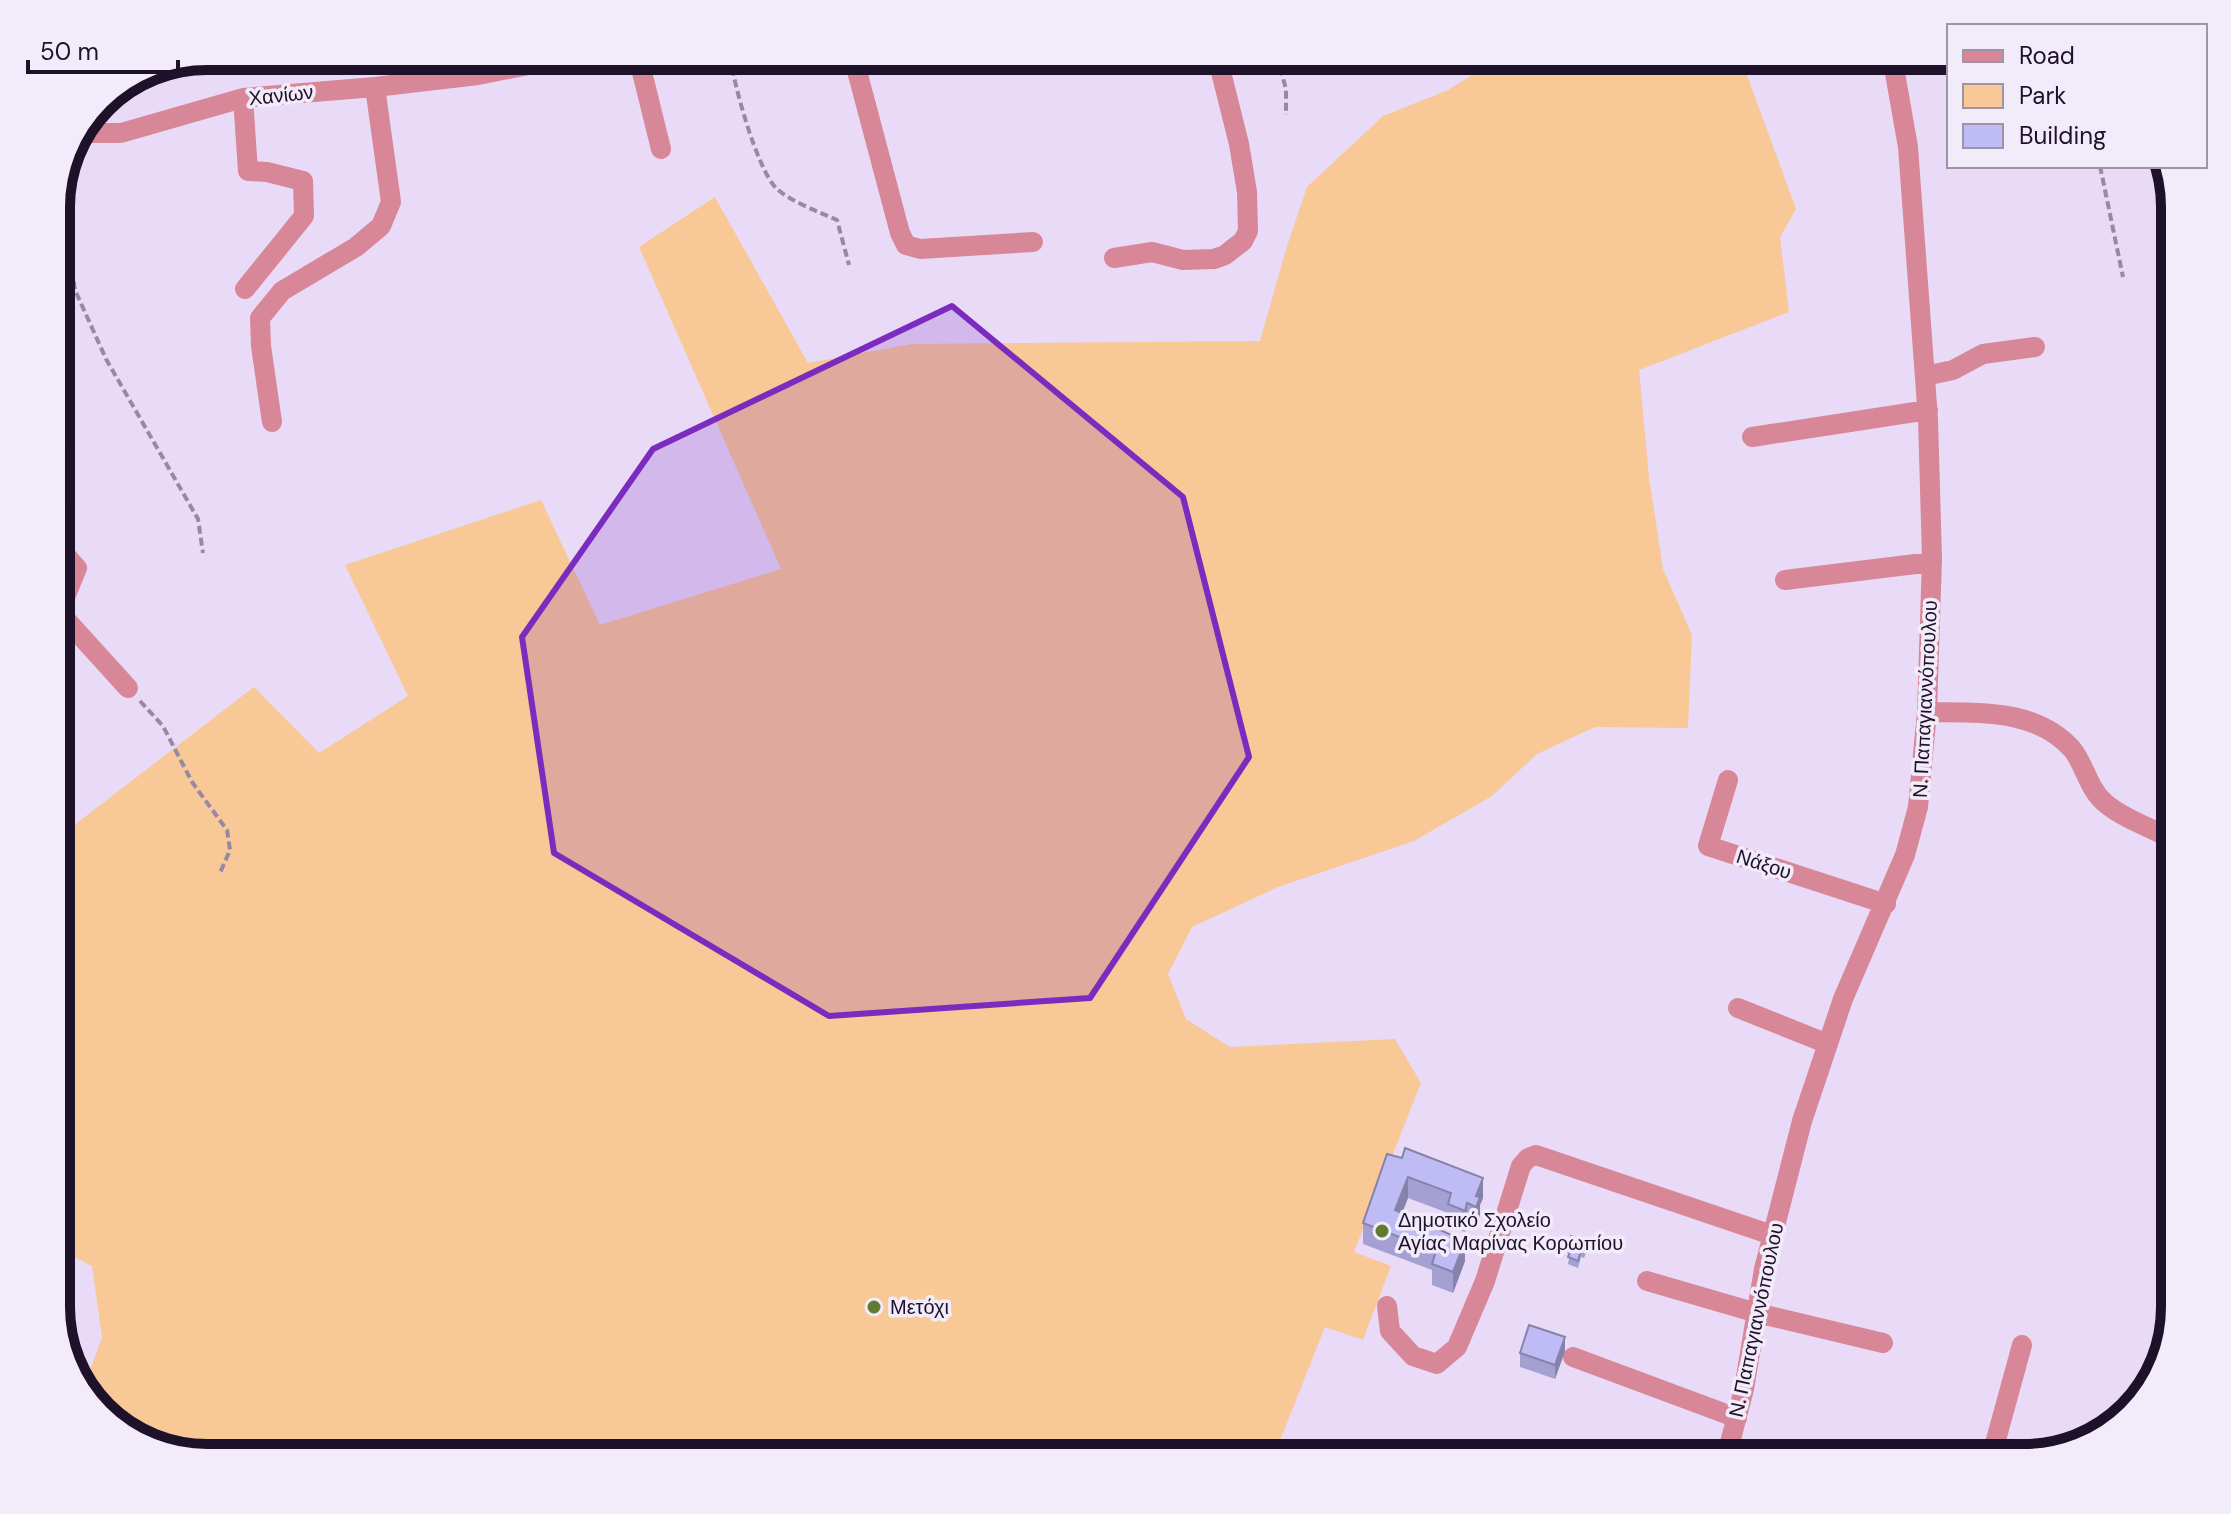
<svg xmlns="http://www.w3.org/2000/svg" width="2231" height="1514" viewBox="0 0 2231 1514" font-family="'DM Sans',sans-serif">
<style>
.green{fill:#f8c896}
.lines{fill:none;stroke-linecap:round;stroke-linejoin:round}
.path{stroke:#9789a4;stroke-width:4;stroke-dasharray:8 4;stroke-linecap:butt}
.minor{stroke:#d78797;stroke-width:20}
.wall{fill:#a4a1d2}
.shaded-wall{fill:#8683ab}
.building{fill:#bfbbf4;stroke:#8683ab;stroke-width:2}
.marked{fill:#7b2cbf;fill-opacity:0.2;stroke:#7b2cbf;stroke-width:6;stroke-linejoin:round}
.poi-dot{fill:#5e7b30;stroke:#f2ebf9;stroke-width:3}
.labels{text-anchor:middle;stroke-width:7;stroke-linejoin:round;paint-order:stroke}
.street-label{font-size:20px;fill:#1e112a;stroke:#f2ebf9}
.poi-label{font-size:20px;fill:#1e112a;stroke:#f2ebf9;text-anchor:start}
.rim{fill:none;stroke:#1e112a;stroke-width:10}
</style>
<rect width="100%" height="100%" fill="#e9dbf7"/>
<path class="green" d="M1503 56H1740L1796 209 1780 237 1789 312 1639 370 1649 477 1663 569 1692 635 1688 728 1595 727 1537 754 1492 796 1414 841 1278 887 1192 927 1168 974 1186 1019 1230 1047 1395 1039 1421 1083 1354 1252 1391 1266 1363 1340 1325 1327 1273 1458H207L123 1432 83 1389 102 1337 92 1266 56 1248V839L254 687 319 753 408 696 345 565 541 500 600 625 781 569 639 247 715 197 808 363 912 344 1260 341 1287 246 1307 187 1383 116 1448 90Z"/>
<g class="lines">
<path class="path" d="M730 56C734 85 757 170 777 189 790 201 821 213 837 220L849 265
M1277 56 1286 89V115
M2100 166 2123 277
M62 186 64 215 75 290 106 359 198 519 203 553
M140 701 163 726 192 782 227 830 230 850 220 873"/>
<path class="minor" d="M638 56 661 149
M853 56 900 233 906 245 920 249 1033 242
M243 98 248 171 267 172 303 181 304 216 245 289
M86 133H121L243 98 375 87 478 75 574 56
M1114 258 1152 252 1183 260 1214 259 1225 255 1243 241 1248 231 1247 192 1239 144 1217 56
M1925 376 1953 370 1983 354 2035 347
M272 422 261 346 260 318 282 291 356 247 381 226 391 202 375 87
M1752 437 1928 410
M56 544 77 568 59 612 128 688
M1785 580 1932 562
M1927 712C1978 713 2035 708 2072 749 2085 765 2088 788 2104 802 2120 817 2155 830 2175 840
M1728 780 1708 846 1886 904
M1738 1008 1828 1044
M1647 1281 1757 1313 1883 1343
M1387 1306 1390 1331 1413 1356 1437 1364 1457 1347 1485 1281 1521 1166 1528 1158 1536 1155 1772 1235
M1573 1357 1737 1418
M1726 1458 1744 1389 1764 1269 1802 1121 1843 999 1905 855 1918 807 1927 712 1932 558 1928 419 1908 147 1892 56
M1991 1458 2022 1345"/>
</g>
<path class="wall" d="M1387 1154 1483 1198 1480 1205V1217L1476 1227 1467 1224 1465 1232 1448 1225V1213L1408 1198 1402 1213 1465 1261 1453 1293 1432 1285V1270L1363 1244V1223Z
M1567 1246 1588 1248 1584 1258 1581 1257 1578 1268 1568 1264 1570 1253H1567Z
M1565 1351 1555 1379 1520 1367V1353Z"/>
<path class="shaded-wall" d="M1408 1177V1198L1395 1231V1210Z
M1483 1178V1198L1480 1205V1217L1476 1227V1196Z
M1467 1203V1224L1465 1232V1211Z
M1465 1241V1261L1453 1293V1272Z
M1565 1337V1351L1555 1379V1365Z"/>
<path class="building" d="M1405 1148 1483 1178 1476 1196 1480 1197 1476 1207 1467 1203 1465 1211 1448 1204 1451 1193 1408 1177 1395 1210 1465 1241 1453 1272 1432 1264 1436 1251 1363 1223 1387 1154 1402 1158Z
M1571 1236 1588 1241 1584 1251 1581 1250 1578 1261 1568 1257 1572 1247 1567 1246Z
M1529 1325 1565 1337 1555 1365 1520 1353Z"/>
<path class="marked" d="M952 306 1183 497 1249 757 1090 998 829 1016 554 853 522 637 653 449Z"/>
<g class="poi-dot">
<circle cx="1382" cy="1231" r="8"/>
<circle cx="874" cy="1307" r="8"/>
</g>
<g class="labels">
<g class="street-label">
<text transform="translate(281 95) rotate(-6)" y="7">Χανίων</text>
<text transform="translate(1925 699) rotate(-87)" y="7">Ν. Παπαγιαννόπουλου</text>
<text transform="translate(1764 864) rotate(18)" y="7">Νάξου</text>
<text transform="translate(1756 1320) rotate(-78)" y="7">Ν. Παπαγιαννόπουλου</text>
</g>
<g class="poi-label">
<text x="1398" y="1227">Δημοτικό Σχολείο<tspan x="1398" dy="23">Αγίας Μαρίνας Κορωπίου</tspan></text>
<text x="890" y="1314">Μετόχι</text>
</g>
</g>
<path d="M0 0H2231V1514H0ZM207 70H2024A137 137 0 0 1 2161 207V1307A137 137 0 0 1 2024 1444H207A137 137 0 0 1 70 1307V207A137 137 0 0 1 207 70Z" fill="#f2ebf9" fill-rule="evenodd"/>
<path class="rim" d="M207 70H2024A137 137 0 0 1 2161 207V1307A137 137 0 0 1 2024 1444H207A137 137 0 0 1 70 1307V207A137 137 0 0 1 207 70Z"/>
<rect x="1947" y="24" width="260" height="144" fill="#f2ebf9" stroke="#9d94a6" stroke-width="2"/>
<rect x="1963" y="50" width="40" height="12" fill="#d78797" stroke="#9d94a6" stroke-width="2"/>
<text x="2019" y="64" font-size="24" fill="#1e112a">Road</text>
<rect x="1963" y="84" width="40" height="24" fill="#f8c896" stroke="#9d94a6" stroke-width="2"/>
<text x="2019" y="104" font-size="24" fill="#1e112a">Park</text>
<rect x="1963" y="124" width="40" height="24" fill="#bfbbf4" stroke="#9d94a6" stroke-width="2"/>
<text x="2019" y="144" font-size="24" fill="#1e112a">Building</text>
<path d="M28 60v12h150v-12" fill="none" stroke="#1e112a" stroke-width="4"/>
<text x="40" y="60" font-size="24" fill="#1e112a" stroke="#f2ebf9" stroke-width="6" paint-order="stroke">50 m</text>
</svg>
